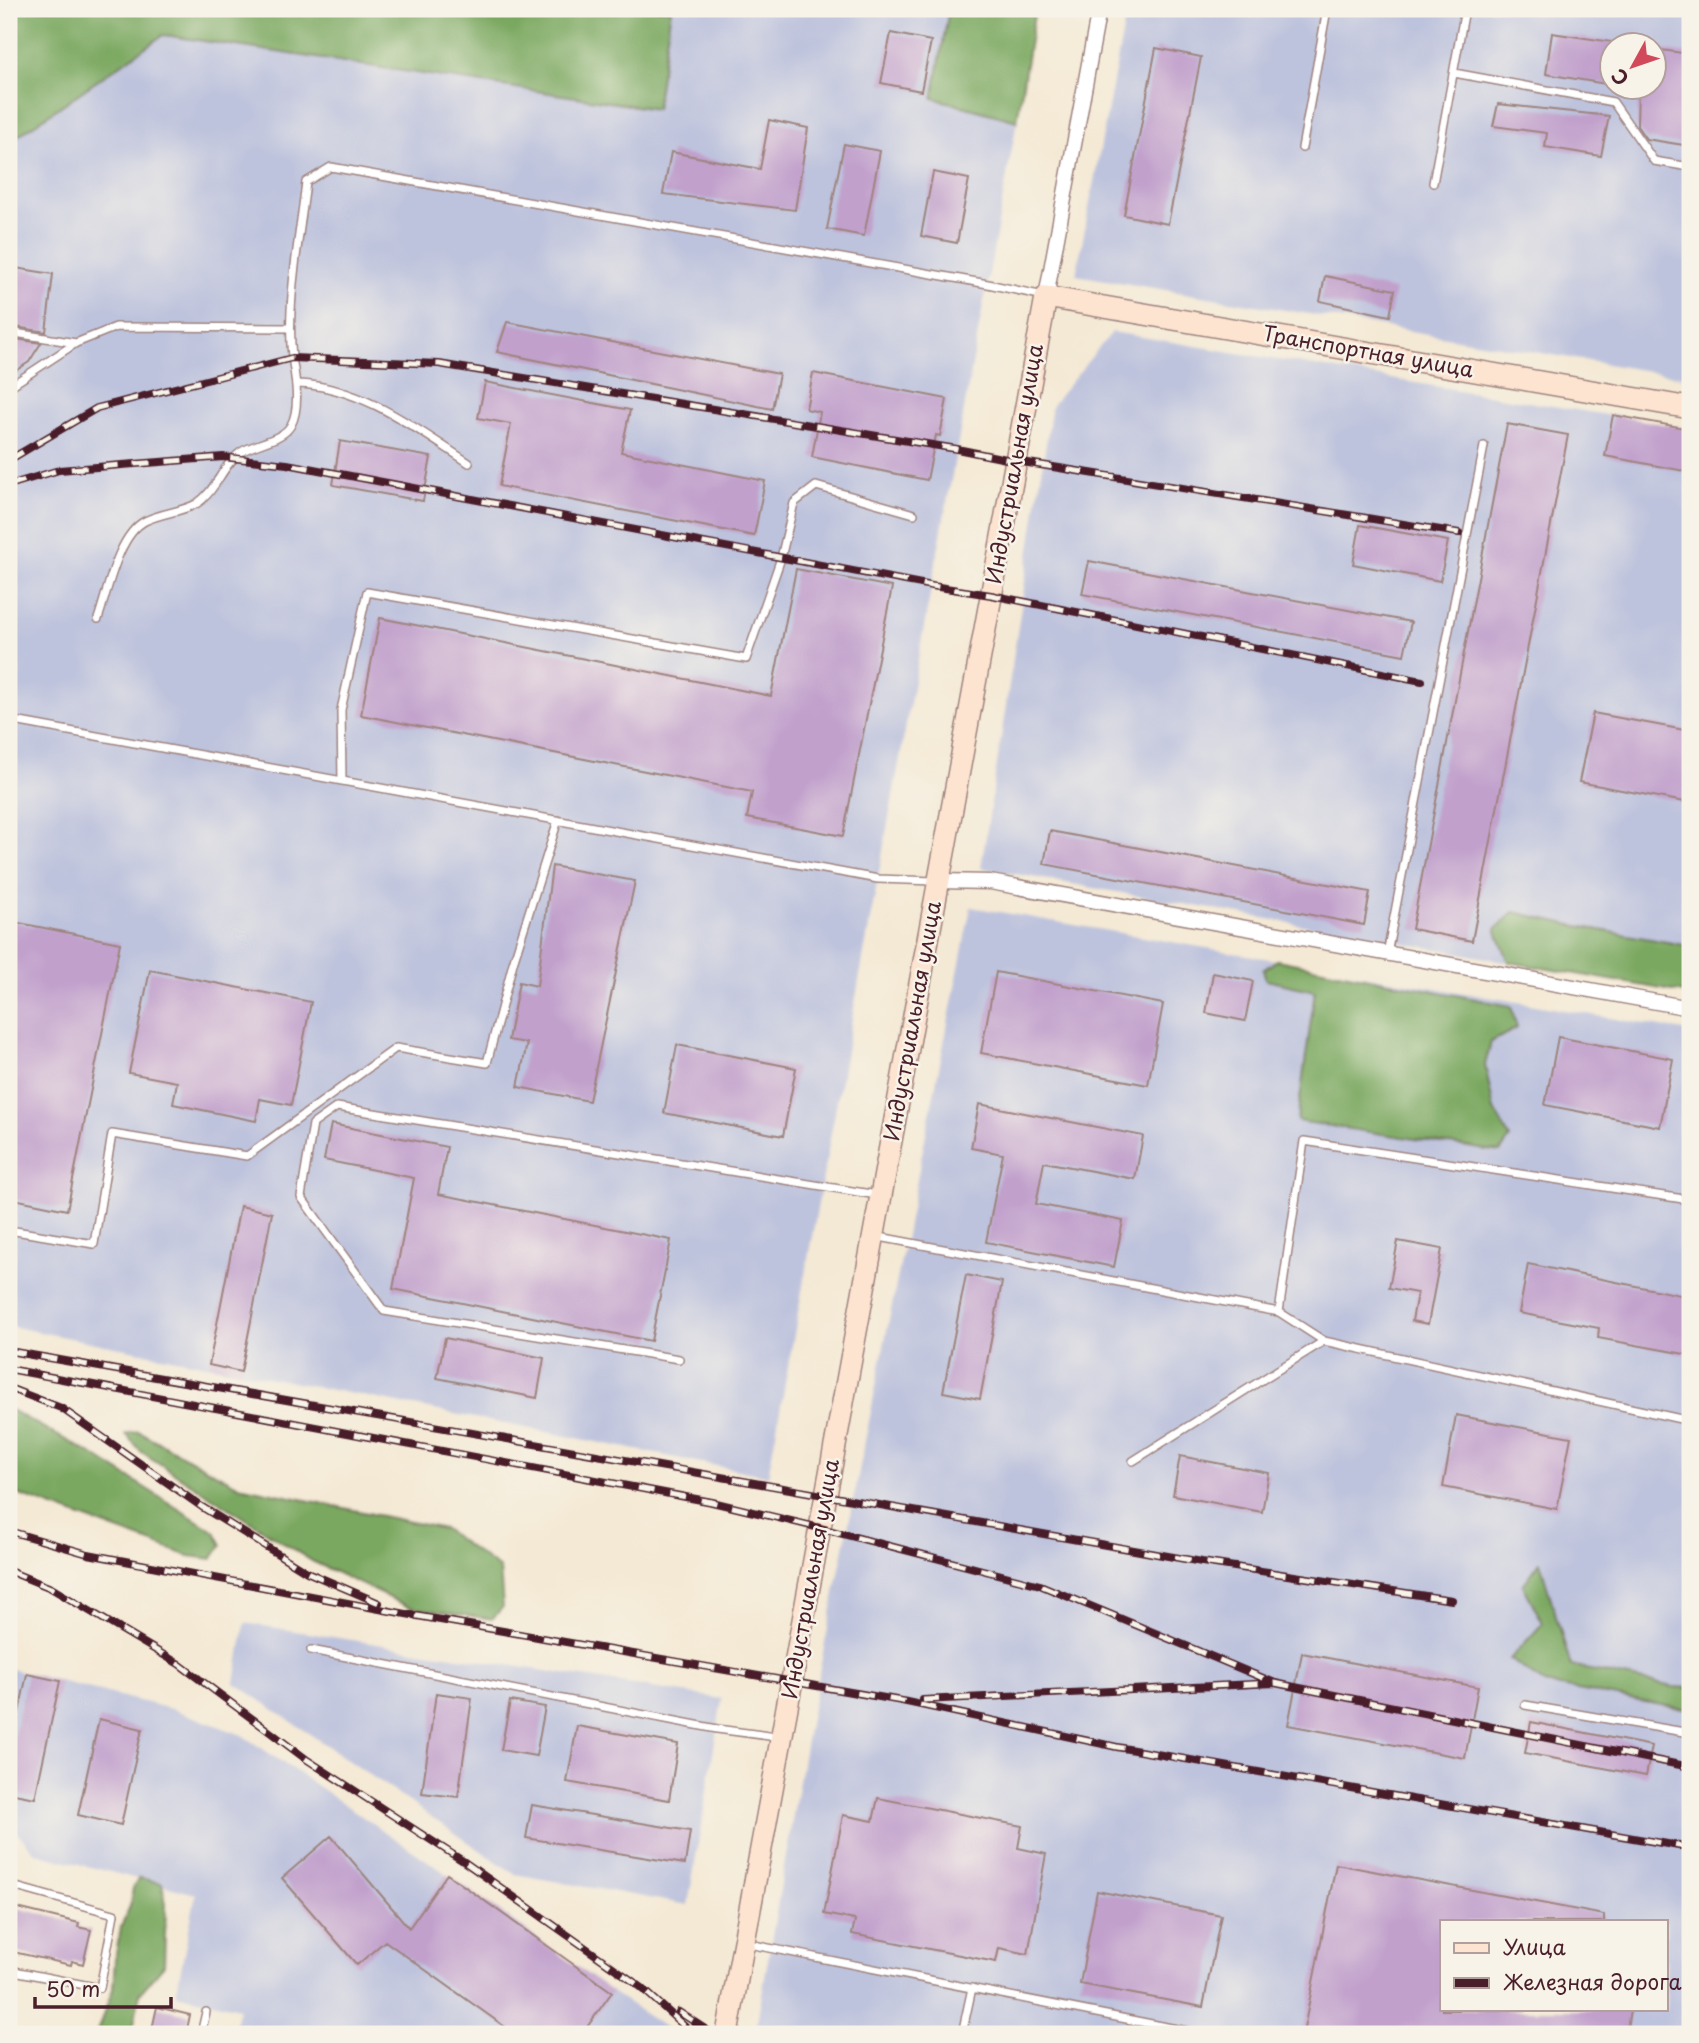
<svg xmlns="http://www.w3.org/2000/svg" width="1699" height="2043" viewBox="0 0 1699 2043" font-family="'Playpen Sans',sans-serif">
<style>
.industrial{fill:#bec3dd;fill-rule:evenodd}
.forest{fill:#7aa861;stroke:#626446;stroke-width:2}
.building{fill:#c1a0cc}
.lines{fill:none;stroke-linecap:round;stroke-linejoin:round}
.lane-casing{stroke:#9f8480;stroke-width:10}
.street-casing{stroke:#9f8480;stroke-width:17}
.secondary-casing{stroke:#9f8480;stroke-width:24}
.lane{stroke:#fff;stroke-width:7}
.street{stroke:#fff;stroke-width:14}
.secondary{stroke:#fde4d0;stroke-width:21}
.rail-casing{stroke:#4a1f2b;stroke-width:8}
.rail{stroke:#f7f3e8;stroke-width:5;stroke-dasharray:16;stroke-linecap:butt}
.labels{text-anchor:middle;stroke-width:5;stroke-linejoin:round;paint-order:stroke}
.street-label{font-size:21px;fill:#4a1f2b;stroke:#f7f3e8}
</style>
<rect width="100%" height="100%" fill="#f7f3e8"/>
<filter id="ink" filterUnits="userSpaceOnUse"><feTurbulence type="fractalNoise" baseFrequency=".0143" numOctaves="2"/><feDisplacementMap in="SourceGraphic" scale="14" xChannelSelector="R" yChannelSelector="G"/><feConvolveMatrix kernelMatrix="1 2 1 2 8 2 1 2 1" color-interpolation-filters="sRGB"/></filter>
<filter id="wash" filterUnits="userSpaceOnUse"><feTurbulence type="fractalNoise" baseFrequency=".00686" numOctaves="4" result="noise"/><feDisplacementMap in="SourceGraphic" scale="28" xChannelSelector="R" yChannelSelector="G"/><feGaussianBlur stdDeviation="1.57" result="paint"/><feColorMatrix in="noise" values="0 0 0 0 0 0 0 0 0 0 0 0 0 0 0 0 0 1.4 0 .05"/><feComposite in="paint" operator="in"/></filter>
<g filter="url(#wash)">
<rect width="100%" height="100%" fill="#f4e9d4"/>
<path class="industrial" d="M671 9H949L933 98 1017 121 768 1476 9 1326V142L163 35 655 109Z
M1127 9H1690V378L1076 275ZM1612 46H1654V88H1612Z
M1112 332 1690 429V994L981 868 1052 405Z
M971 907 1690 1032V2034H755L808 1729ZM1442 1922H1666V2010H1442Z
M245 1623 722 1699 688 1905 515 1874 235 1683Z
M11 1669 175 1710 242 1735 447 1874 612 1992 675 2034H263L234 2030 239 2008 176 1994 196 1894 36 1853 9 1824Z"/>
<path class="forest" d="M9 9H671L656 109 163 35 9 142Z
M949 9H1035L1017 121 933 98Z
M1514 912 1572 925 1690 946V994L1509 962 1496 929Z
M1277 960 1511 1006 1517 1028 1491 1042 1485 1065 1494 1110 1510 1138 1500 1152 1297 1121 1315 991 1266 980 1263 970Z
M9 1409 90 1453 215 1532 222 1545 212 1559 189 1556 9 1491Z
M138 1431 239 1486 444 1529 500 1569 503 1607 492 1619 409 1607 312 1561 140 1451 126 1434Z
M1540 1562 1571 1666 1673 1687 1690 1688V1710L1544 1684 1510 1659 1543 1623 1523 1585Z
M139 1878 162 1883 166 1904 164 1965 140 1993 132 2034H96L113 1989 115 1959 121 1927 130 1906 133 1888Z"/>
<g id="blocks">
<path class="building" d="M891 33 931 41 921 91 881 83Z
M1552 33 1612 42V85L1546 74Z
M1156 48 1201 57 1168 224 1124 215Z
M1654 49 1690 54V146L1646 139 1637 126 1638 88H1654Z
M1498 104 1609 116 1601 156 1545 147 1547 133 1493 126Z
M769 120 808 128 795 210 663 194 671 152 760 169Z
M844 144 880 151 864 236 827 229Z
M933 172 969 179 957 243 921 236Z
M9 267 53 274 46 332 9 326Z
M1325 276 1395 290 1390 316 1320 301Z
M507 322 779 374 772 409 497 352Z
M9 338 41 343 29 362 9 375Z
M813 373 947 399 940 436 936 435 927 480 812 457 820 412 806 409Z
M485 382 630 410 621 452 765 481 754 536 499 486 511 424 478 418Z
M1613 415 1690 429V472L1605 456Z
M1507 424 1568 435 1472 941 1412 929Z
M340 441 431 457 423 501 333 485Z
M1360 525 1448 541 1440 581 1353 564Z
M1089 561 1411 622 1404 655 1082 594Z
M796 569 892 587 843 836 747 818 752 792 361 715 380 618 771 696Z
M1593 713 1690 731V803L1579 782Z
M1050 831 1370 892 1364 925 1044 864Z
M552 866 635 881 589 1101 518 1087 527 1043 508 1040 519 982 537 986Z
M9 921 120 943 67 1210 9 1198Z
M150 970 311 1002 291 1105 260 1099 256 1121 173 1104 177 1082 129 1073Z
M996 972 1163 1004 1148 1085 981 1053Z
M1213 973 1253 981 1245 1021 1206 1013Z
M1558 1037 1673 1059 1660 1127 1545 1105Z
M677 1045 796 1068 783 1136 664 1113Z
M979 1104 1143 1136 1135 1179 1044 1162 1036 1204 1123 1221 1114 1267 986 1242 1003 1154 971 1148Z
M331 1124 447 1147 438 1194 671 1240 651 1341 393 1289 414 1178 324 1160Z
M240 1206 272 1213 241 1372 209 1365Z
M1398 1241 1442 1249 1428 1324 1412 1321 1417 1293 1389 1288Z
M1528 1264 1690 1297V1355L1598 1338 1599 1328 1519 1313Z
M966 1275 1002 1282 980 1399 943 1392Z
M445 1338 544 1358 537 1398 437 1378Z
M1456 1415 1571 1437 1557 1509 1443 1487Z
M1180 1456 1269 1473 1262 1512 1173 1495Z
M1302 1653 1478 1687 1465 1758 1288 1725Z
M27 1674 60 1681 35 1798 9 1793V1759Z
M436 1693 472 1698 458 1797 422 1793Z
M510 1701 545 1707 536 1756 501 1750Z
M99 1719 142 1729 121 1825 78 1815Z
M1531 1722 1652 1746 1646 1776 1525 1753Z
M577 1726 678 1744 669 1800 567 1782Z
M878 1798 1022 1826 1018 1848 1046 1854 1028 1954 999 1948 996 1962 852 1934 855 1920 824 1914 843 1815 873 1821Z
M532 1805 690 1831 685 1864 526 1838Z
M331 1836 409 1928 447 1874 612 1992 582 2034H515L385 1941 357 1965 282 1878Z
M1336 1864 1604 1915V1922H1442V2010H1630L1626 2034H1303Z
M1097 1891 1221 1915 1203 2007 1080 1984Z
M9 1906 79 1923 78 1927 91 1930 83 1964 72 1961 71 1965 9 1951Z
M157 2007 190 2015 186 2034H151Z"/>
</g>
</g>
<g filter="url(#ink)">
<use href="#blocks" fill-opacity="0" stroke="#9f8480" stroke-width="2"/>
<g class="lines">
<defs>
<path id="lane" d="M1454 73 1613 102 1654 161 1690 167
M1302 148 1327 9
M1433 183 1465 9
M9 332 76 343 116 327 290 328
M297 384C361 386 417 429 469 463
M9 387 76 343
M98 619C108 590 118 535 145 521 161 513 181 512 196 504 216 492 222 465 241 452 256 443 283 440 291 425 301 407 295 376 292 357 286 304 300 235 306 182L331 167 988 284 1044 296
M9 720 878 879 935 881
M342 781 341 710 367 592 746 659 781 558 794 503 816 486 914 514
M1387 954 1484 446
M9 1230 94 1244 112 1134 247 1156 396 1048 487 1063 513 963 558 820
M874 1236 1279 1312 1324 1341 1690 1421
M1279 1312 1304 1141 1690 1200
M679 1359 384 1311 301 1197 313 1124 337 1107 877 1195
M1133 1461 1324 1341
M311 1650 717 1729 777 1737
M1525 1705 1690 1733
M9 1885 114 1914 100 1988 9 1970
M744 1943 1202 2034
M201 2034 206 2012
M962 2034 972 1988"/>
<path id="street" d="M1046 297 1099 9
M939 881 990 882 1690 1008"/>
<path id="secondary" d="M727 2034 1046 297 1690 408"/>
</defs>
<use href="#lane" class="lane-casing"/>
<use href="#street" class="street-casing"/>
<use href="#secondary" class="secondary-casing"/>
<use href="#lane" class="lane"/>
<use href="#street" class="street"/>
<use href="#secondary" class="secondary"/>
<defs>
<path id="rail" d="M9 460 97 408 292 358 439 364 957 449 1016 461 1459 533
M9 485 59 470 223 457 287 464 932 586 991 595 1422 681
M9 1351 1202 1562 1452 1600
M9 1369 712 1502 820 1528 1040 1585 1275 1683
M9 1388 61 1408 202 1507 307 1572 379 1603
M9 1531 88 1554 406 1614 902 1701 1117 1747 1690 1848
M9 1571 51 1588 179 1664 306 1759 463 1861 641 1987 693 2034
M923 1700 1275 1683 1690 1767
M679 2012 713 2034"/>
</defs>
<use href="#rail" class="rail-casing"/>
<use href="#rail" class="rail"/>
</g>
</g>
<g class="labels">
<g class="street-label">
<text transform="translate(1368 352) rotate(10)" y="7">Транспортная улица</text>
<text transform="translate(1015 464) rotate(-80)" y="7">Индустриальная улица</text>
<text transform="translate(913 1021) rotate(-80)" y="7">Индустриальная улица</text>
<text transform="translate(811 1579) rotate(-80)" y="7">Индустриальная улица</text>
</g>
</g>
<rect width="1699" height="2043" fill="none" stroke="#f7f3e8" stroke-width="35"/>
<rect x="1440" y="1920" width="228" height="91" fill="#f7f3e8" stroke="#b29e9c" stroke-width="2"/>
<rect x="1454" y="1943" width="35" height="10" fill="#fde4d0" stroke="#b29e9c" stroke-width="2"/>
<text x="1503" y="1955" font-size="21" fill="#4a1f2b">Улица</text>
<rect x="1454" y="1978" width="35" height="10" fill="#4a1f2b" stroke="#b29e9c" stroke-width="2"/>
<text x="1503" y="1990" font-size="21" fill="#4a1f2b">Железная дорога</text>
<g transform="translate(1633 66) rotate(230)"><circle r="33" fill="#f7f3e8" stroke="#b29e9c" stroke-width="2"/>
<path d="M0-5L12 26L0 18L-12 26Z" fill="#d1495b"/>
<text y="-10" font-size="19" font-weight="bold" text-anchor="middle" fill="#4a1f2b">С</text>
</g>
<path d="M35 1997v10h136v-10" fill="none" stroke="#4a1f2b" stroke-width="3.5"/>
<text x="46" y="1997" font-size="21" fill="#4a1f2b" stroke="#f7f3e8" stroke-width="5" paint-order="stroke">50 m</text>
</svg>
